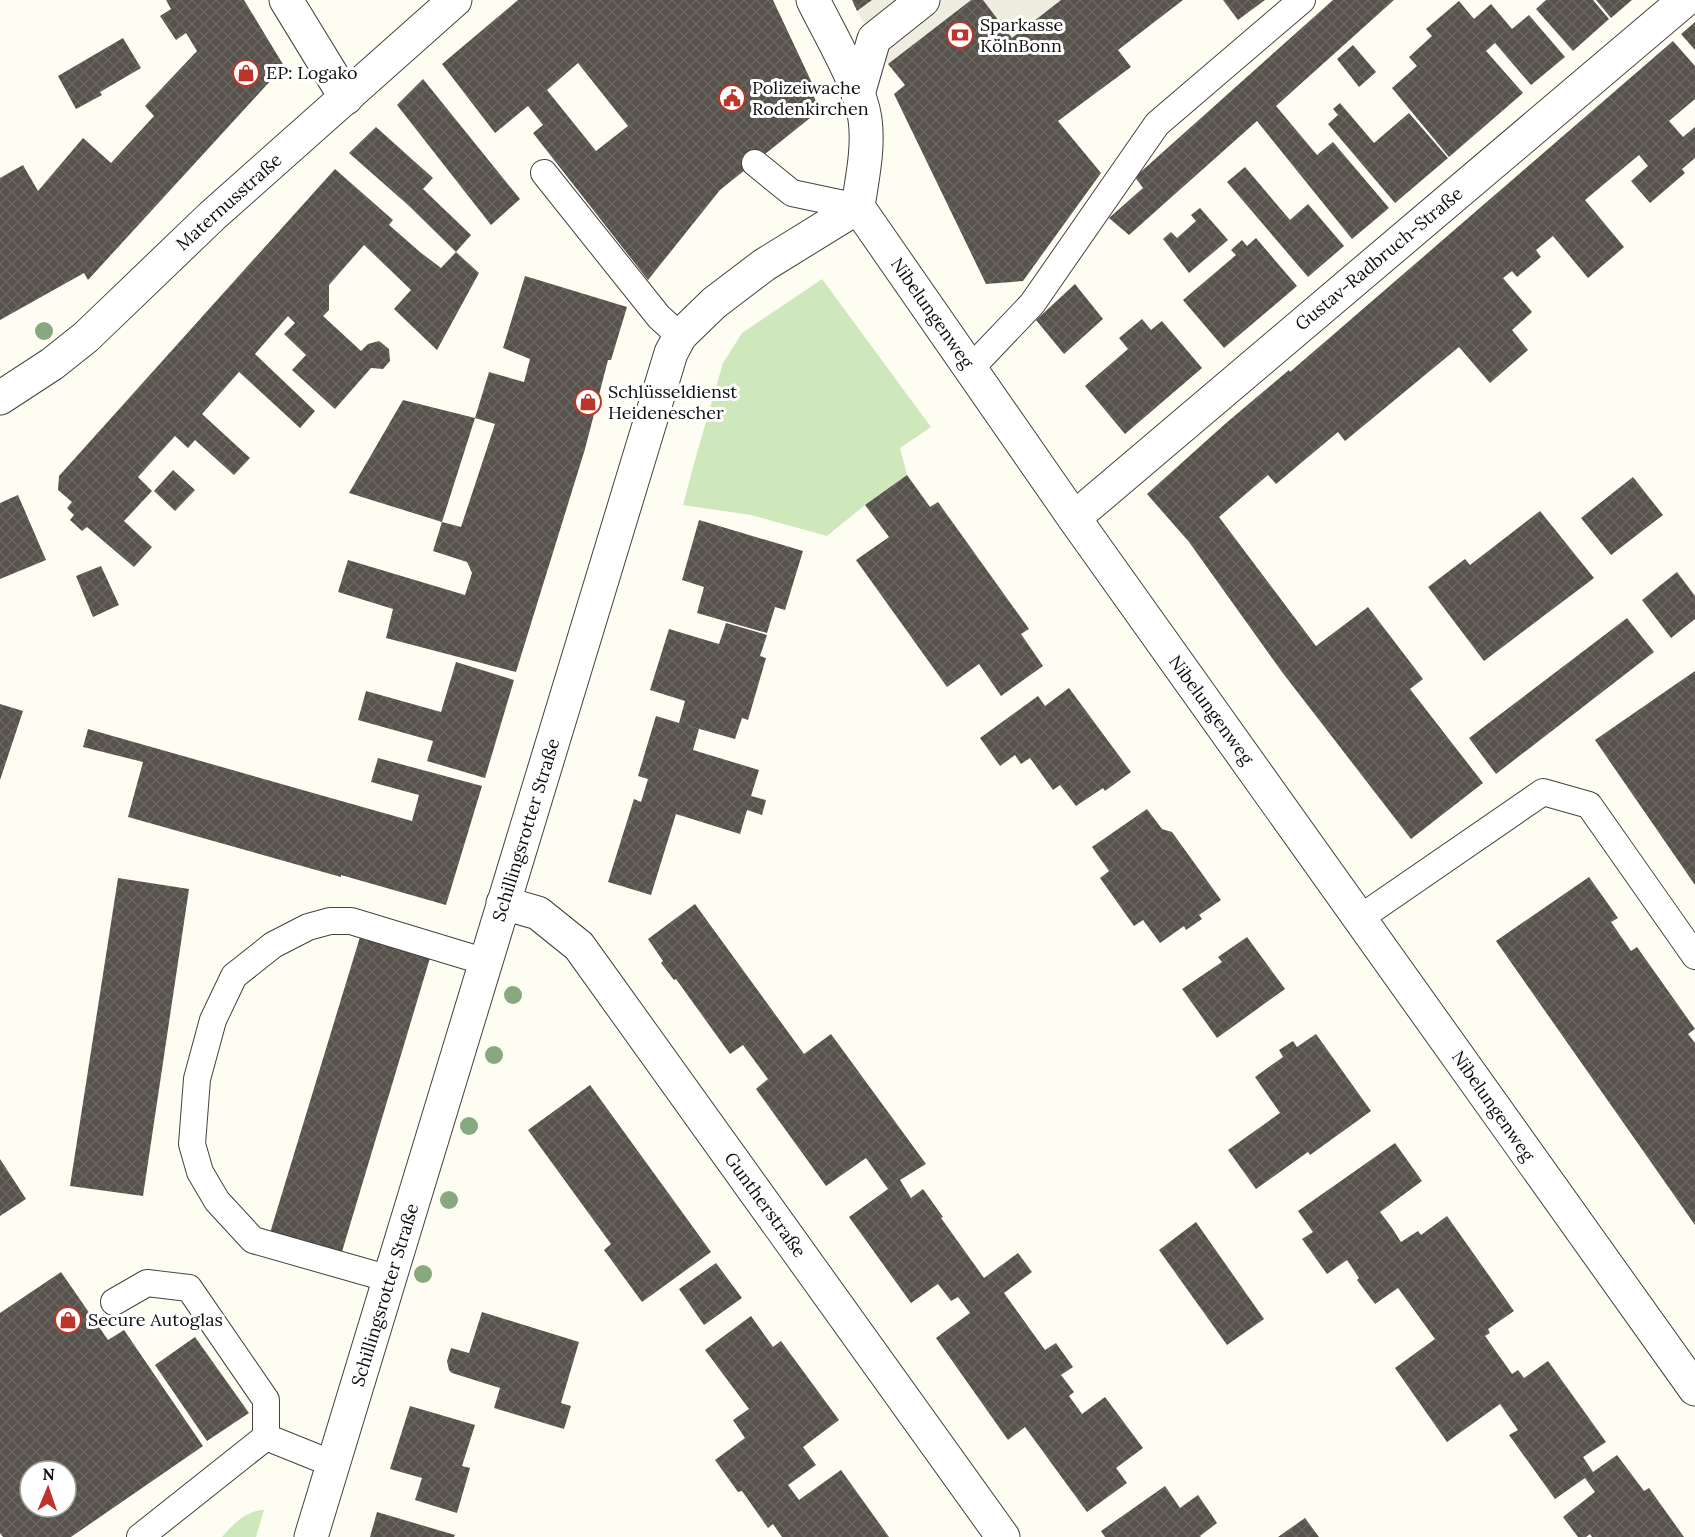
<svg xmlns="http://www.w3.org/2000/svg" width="1695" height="1537" viewBox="0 0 1695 1537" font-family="Lora,serif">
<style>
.grass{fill:#cee8bc}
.plaza{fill:#efede0}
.building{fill:url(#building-cross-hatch);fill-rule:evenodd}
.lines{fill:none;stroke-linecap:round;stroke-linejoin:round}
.service-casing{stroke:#424242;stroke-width:28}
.pedestrian-casing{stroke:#424242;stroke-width:35}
.minor-casing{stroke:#424242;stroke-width:35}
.tertiary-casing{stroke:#424242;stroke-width:35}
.service{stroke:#fff;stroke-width:26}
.pedestrian{stroke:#fff;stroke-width:33}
.minor{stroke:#fff;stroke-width:33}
.tertiary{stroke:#fff;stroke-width:33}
.tree{fill:#88a97f}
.labels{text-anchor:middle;stroke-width:6;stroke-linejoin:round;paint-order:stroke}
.poi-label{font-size:18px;fill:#0f0f0f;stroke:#fff;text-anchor:start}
.street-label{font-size:18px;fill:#0f0f0f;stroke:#fff}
</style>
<defs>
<pattern id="building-cross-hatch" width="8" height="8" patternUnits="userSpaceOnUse" patternTransform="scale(1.5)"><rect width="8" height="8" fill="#57524c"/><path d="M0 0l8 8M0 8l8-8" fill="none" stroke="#6a6661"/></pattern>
</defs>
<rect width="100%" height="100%" fill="#fefdf2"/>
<path class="grass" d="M822 279 931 427 900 448 907 475 865 505 827 536 751 515 683 505 693 467 723 363 742 333Z
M264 1510 256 1537H222C232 1525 247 1510 264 1510Z"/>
<path class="plaza" d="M872 0H970L888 64 857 11Z
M983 0H1061L1012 38Z"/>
<path class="building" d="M166 0H244L284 66 88 280 84 273 0 320V178L23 165 38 191 83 138 111 163 154 116 145 106 197 51 186 33 176 40 160 16 171 9Z
M518 0H773L812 83 809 86 820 110 720 190 648 280 533 133 543 125 528 106 495 133 442 64ZM578 63 628 126 596 151 547 90Z
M852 0H872L857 11Z
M971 0H983L1012 38 1061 0H1183L1118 50 1131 67 1058 121 1101 173 1023 281 986 284 894 94 905 85 888 64Z
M1223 0H1265L1238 20Z
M1333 0H1394L1276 106 1317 155 1333 142 1389 208 1352 239 1257 121 1129 235 1109 218 1143 188 1135 177Z
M1546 0H1593L1609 19 1573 51 1536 9Z
M1596 0H1632L1611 18Z
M1459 1 1474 19 1491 4 1512 29 1529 15 1565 57 1531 85 1495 43 1486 51 1523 93 1449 157 1392 88 1417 66 1409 57 1432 36 1426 29Z
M1695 22V50L1681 34Z
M123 38 141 68 100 92 102 95 76 109 58 76Z
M1673 41 1695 66V99L1669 121 1683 137 1695 127V158L1682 169 1685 173 1650 203 1631 181 1648 166 1639 155 1585 200 1624 247 1588 278 1553 236 1536 250 1541 257 1517 277 1512 271 1503 278 1532 312 1512 330 1528 350 1490 383 1459 347 1345 441 1338 432 1276 484 1268 475 1219 517 1316 646 1368 607 1423 679 1410 689 1483 783 1411 839 1282 672 1189 542 1147 494 1225 424 1289 370 1290 372Z
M1353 45 1376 72 1359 87 1337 59Z
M423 79 520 199 491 225 397 105Z
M1340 103 1374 143 1409 113 1448 158 1395 203 1328 124 1338 115 1333 109Z
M376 127 433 178 423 189 471 235 456 252 408 205 349 153Z
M1245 167 1290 220 1308 204 1344 246 1308 277 1227 182Z
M335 169 393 220 389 225 420 252 441 268 456 252 479 273 437 350 394 309 411 290 364 245 329 285V310L323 316 361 351 368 344 379 341 389 349 390 361 383 369 371 368 335 409 292 370 306 355 284 334 295 323 288 316 255 354 315 411 300 428 239 372 202 414 250 458 234 475 195 440 188 448 175 436 138 477 152 491 124 521 152 547 134 567 87 527 82 531 70 520 74 515 67 508 72 502 58 490 59 476Z
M1200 208 1228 240 1189 273 1163 239 1171 232 1177 238 1186 230 1196 221 1191 215Z
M1256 238 1297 286 1224 348 1183 300 1236 255 1231 250 1242 240 1247 246Z
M525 276 627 307 611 360H608L585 449 516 672 386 638 393 609 338 592 348 560 465 595 472 573 467 562 433 551 442 522 461 527 495 424 475 418 489 372 524 382 530 359 503 348Z
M1075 284 1103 319 1064 354 1036 320Z
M1142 319 1151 330 1162 321 1202 368 1125 434 1085 386 1128 349 1119 338Z
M403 400 475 418 442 522 349 493Z
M173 470 195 490 175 511 154 491Z
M907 475 930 507 938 502 1029 629 1021 634 1043 666 1001 696 979 664 947 687 856 560 889 537 865 505Z
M1633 477 1663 515 1611 555 1581 518Z
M18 495 46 560 0 579V503Z
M1540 511 1594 578 1484 661 1428 587 1465 559 1470 565Z
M699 520 803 551 785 610 775 607 767 633 697 613 704 587 682 580Z
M101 566 119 605 93 617 76 576Z
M1677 572 1695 596V619L1671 638 1642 600Z
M1627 618 1654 652 1496 774 1469 738Z
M726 623 767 635 760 656 766 658 748 720 742 718 735 739 682 724 699 729 693 750 759 770 751 796 766 800 762 815 747 810 740 834 676 814 651 895 608 882 634 799 641 802 648 779 638 776 656 716 679 723 685 701 650 690 669 629 719 644Z
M456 662 514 680 485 778 427 761 433 741 358 720 366 691 441 712Z
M1695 671V885L1595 740Z
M1069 688 1131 772 1105 791 1103 788 1076 806 1060 785 1053 790 1030 758 1021 764 1015 755 1000 766 980 738 1038 696 1045 706Z
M0 704 23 711 0 780Z
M88 729 412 821 419 795 371 782 378 758 482 786 446 905 341 875V877L128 817 143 762 83 747Z
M1147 809 1162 829 1172 832 1221 900 1199 915 1202 919 1186 930 1184 926 1160 943 1143 920 1134 926 1100 878 1109 871 1092 847Z
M1589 877 1618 918 1611 922 1631 951 1637 947 1695 1029 1688 1034 1695 1043V1225L1496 941Z
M118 878 189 889 143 1196 70 1186Z
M695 904 804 1054 831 1034 926 1164 900 1180 911 1198 923 1189 943 1217 941 1218 984 1278 1018 1253 1032 1272 1004 1293 1045 1350 1056 1343 1073 1367 1061 1375 1074 1392 1069 1396 1082 1414 1105 1397 1143 1448 1116 1468 1127 1483 1087 1512 1025 1427 1008 1440 936 1338 970 1313 958 1297 951 1301 938 1284 911 1303 849 1217 888 1189 866 1158 826 1186 756 1089 768 1079 743 1045 730 1054 676 979 674 980 661 963 663 961 648 939Z
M360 937 430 958 341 1255 270 1233Z
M1247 937 1285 989 1217 1038 1182 989 1222 962 1218 957Z
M1316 1034 1371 1111 1310 1155 1308 1152 1256 1189 1228 1150 1280 1113 1255 1077 1283 1057 1279 1050 1293 1041 1297 1047Z
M590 1085 711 1252 642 1302 604 1250 611 1244 528 1130Z
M1395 1143 1422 1181 1380 1212 1392 1228 1401 1242 1418 1231 1421 1235 1447 1216 1514 1311 1488 1329 1490 1333 1485 1336 1512 1374 1518 1370 1524 1378 1548 1361 1606 1442 1583 1457 1593 1472 1617 1455 1644 1491 1649 1488 1684 1537H1592L1590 1534 1586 1537H1578L1563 1517 1595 1492 1585 1478 1555 1499 1509 1435 1518 1430 1500 1404 1447 1442 1395 1368 1435 1339 1398 1288 1375 1304 1357 1280 1359 1278 1347 1260 1327 1274 1302 1239 1313 1232 1298 1211Z
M0 1159 26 1199 0 1216Z
M1196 1222 1264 1319 1227 1345 1159 1250Z
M716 1263 742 1298 704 1325 679 1289Z
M61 1272 108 1340 124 1330 203 1446 71 1537H3L0 1533V1313ZM30 1471H66V1507H30Z
M482 1312 579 1342 561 1403 571 1406 564 1429 494 1408 500 1388 452 1373 449 1370 447 1361 451 1348 469 1353Z
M751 1316 773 1347 781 1341 839 1420 803 1447 816 1465 788 1485 799 1500 841 1470 889 1537H782L773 1524 768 1528 742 1491 738 1492 715 1460 745 1438 733 1420 749 1409 705 1350Z
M195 1337 249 1413 207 1441 155 1365Z
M410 1406 475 1425 462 1466 470 1468 457 1513 415 1500 422 1478 390 1469Z
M1165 1486 1180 1508 1198 1495 1217 1523 1200 1536 1201 1537H1105L1101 1531Z
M377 1512 455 1535 454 1537H370Z
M1305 1518 1319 1537H1278Z"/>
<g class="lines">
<defs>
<path id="service" d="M755 163 792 193 858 207
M544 173 659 317 680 336
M971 368 1032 304 1157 124 1302 0
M1360 918 1543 792 1589 805 1695 956
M390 1279 253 1240 217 1201 200 1172 192 1144 197 1079 213 1020 234 976 273 945 308 927 330 921H351L486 962
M114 1302 147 1283 189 1288 266 1400V1437
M140 1537 266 1437 333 1464"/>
<path id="pedestrian" d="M858 94 874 39 923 0"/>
<path id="minor" d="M286 0 346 98
M813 0C829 33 860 84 865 119 869 148 862 179 858 207L1074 518 1695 1389
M1074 518 1685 0
M503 903 538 913 579 946 1003 1537
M311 1537 671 353 680 336 714 303 764 265 858 207"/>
<path id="tertiary" d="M0 398 52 364 86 337 212 216 455 0"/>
</defs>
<use href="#service" class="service-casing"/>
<use href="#pedestrian" class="pedestrian-casing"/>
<use href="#minor" class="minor-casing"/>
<use href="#tertiary" class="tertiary-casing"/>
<use href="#service" class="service"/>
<use href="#pedestrian" class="pedestrian"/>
<use href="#minor" class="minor"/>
<use href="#tertiary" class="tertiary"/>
</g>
<g class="tree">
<circle cx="44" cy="331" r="9"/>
<circle cx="513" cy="995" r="9"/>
<circle cx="494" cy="1055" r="9"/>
<circle cx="469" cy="1126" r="9"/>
<circle cx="449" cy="1200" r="9"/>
<circle cx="423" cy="1274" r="9"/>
</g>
<defs>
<symbol id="bank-ring" viewBox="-11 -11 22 22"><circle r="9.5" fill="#fff" stroke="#bb352b" stroke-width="1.5"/><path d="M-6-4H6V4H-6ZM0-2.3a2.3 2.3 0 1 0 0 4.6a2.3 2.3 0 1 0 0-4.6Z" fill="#bb352b"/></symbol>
<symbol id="shop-ring" viewBox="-11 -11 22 22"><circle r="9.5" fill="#fff" stroke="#bb352b" stroke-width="1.5"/><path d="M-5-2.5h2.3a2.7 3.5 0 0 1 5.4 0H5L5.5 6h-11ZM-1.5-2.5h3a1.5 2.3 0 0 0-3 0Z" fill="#bb352b"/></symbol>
<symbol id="civic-ring" viewBox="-11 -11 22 22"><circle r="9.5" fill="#fff" stroke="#bb352b" stroke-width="1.5"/><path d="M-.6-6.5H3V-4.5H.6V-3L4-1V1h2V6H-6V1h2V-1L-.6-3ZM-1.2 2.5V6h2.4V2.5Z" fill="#bb352b"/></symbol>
</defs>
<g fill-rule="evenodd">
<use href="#bank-ring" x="945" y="20" width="30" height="30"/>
<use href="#shop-ring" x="231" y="58" width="30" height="30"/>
<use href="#civic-ring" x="717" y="83" width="30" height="30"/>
<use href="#shop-ring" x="573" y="387" width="30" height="30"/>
<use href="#shop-ring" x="53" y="1305" width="30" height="30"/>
</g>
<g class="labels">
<g class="poi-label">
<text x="980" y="31">Sparkasse<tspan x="980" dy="21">KölnBonn</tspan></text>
<text x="266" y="79">EP: Logako</text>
<text x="752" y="94">Polizeiwache<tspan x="752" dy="21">Rodenkirchen</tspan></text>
<text x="608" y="398">Schlüsseldienst<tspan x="608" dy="21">Heidenescher</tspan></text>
<text x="88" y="1326">Secure Autoglas</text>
</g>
<g class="street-label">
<text transform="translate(229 202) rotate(-42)" y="6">Maternusstraße</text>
<text transform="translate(1379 259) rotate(-40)" y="6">Gustav-Radbruch-Straße</text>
<text transform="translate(932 313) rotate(55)" y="6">Nibelungenweg</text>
<text transform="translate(1211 710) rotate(54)" y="6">Nibelungenweg</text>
<text transform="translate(526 830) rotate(-73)" y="6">Schillingsrotter Straße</text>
<text transform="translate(1493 1106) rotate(55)" y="6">Nibelungenweg</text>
<text transform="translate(765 1205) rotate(54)" y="6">Guntherstraße</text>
<text transform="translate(385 1295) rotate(-73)" y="6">Schillingsrotter Straße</text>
</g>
</g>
<g transform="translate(48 1489) rotate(2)"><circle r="28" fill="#ffffff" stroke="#9f9f9f" stroke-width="1.5"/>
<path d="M0-4.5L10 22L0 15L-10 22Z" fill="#bb352b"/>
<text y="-9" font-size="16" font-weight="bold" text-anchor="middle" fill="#0f0f0f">N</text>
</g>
</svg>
